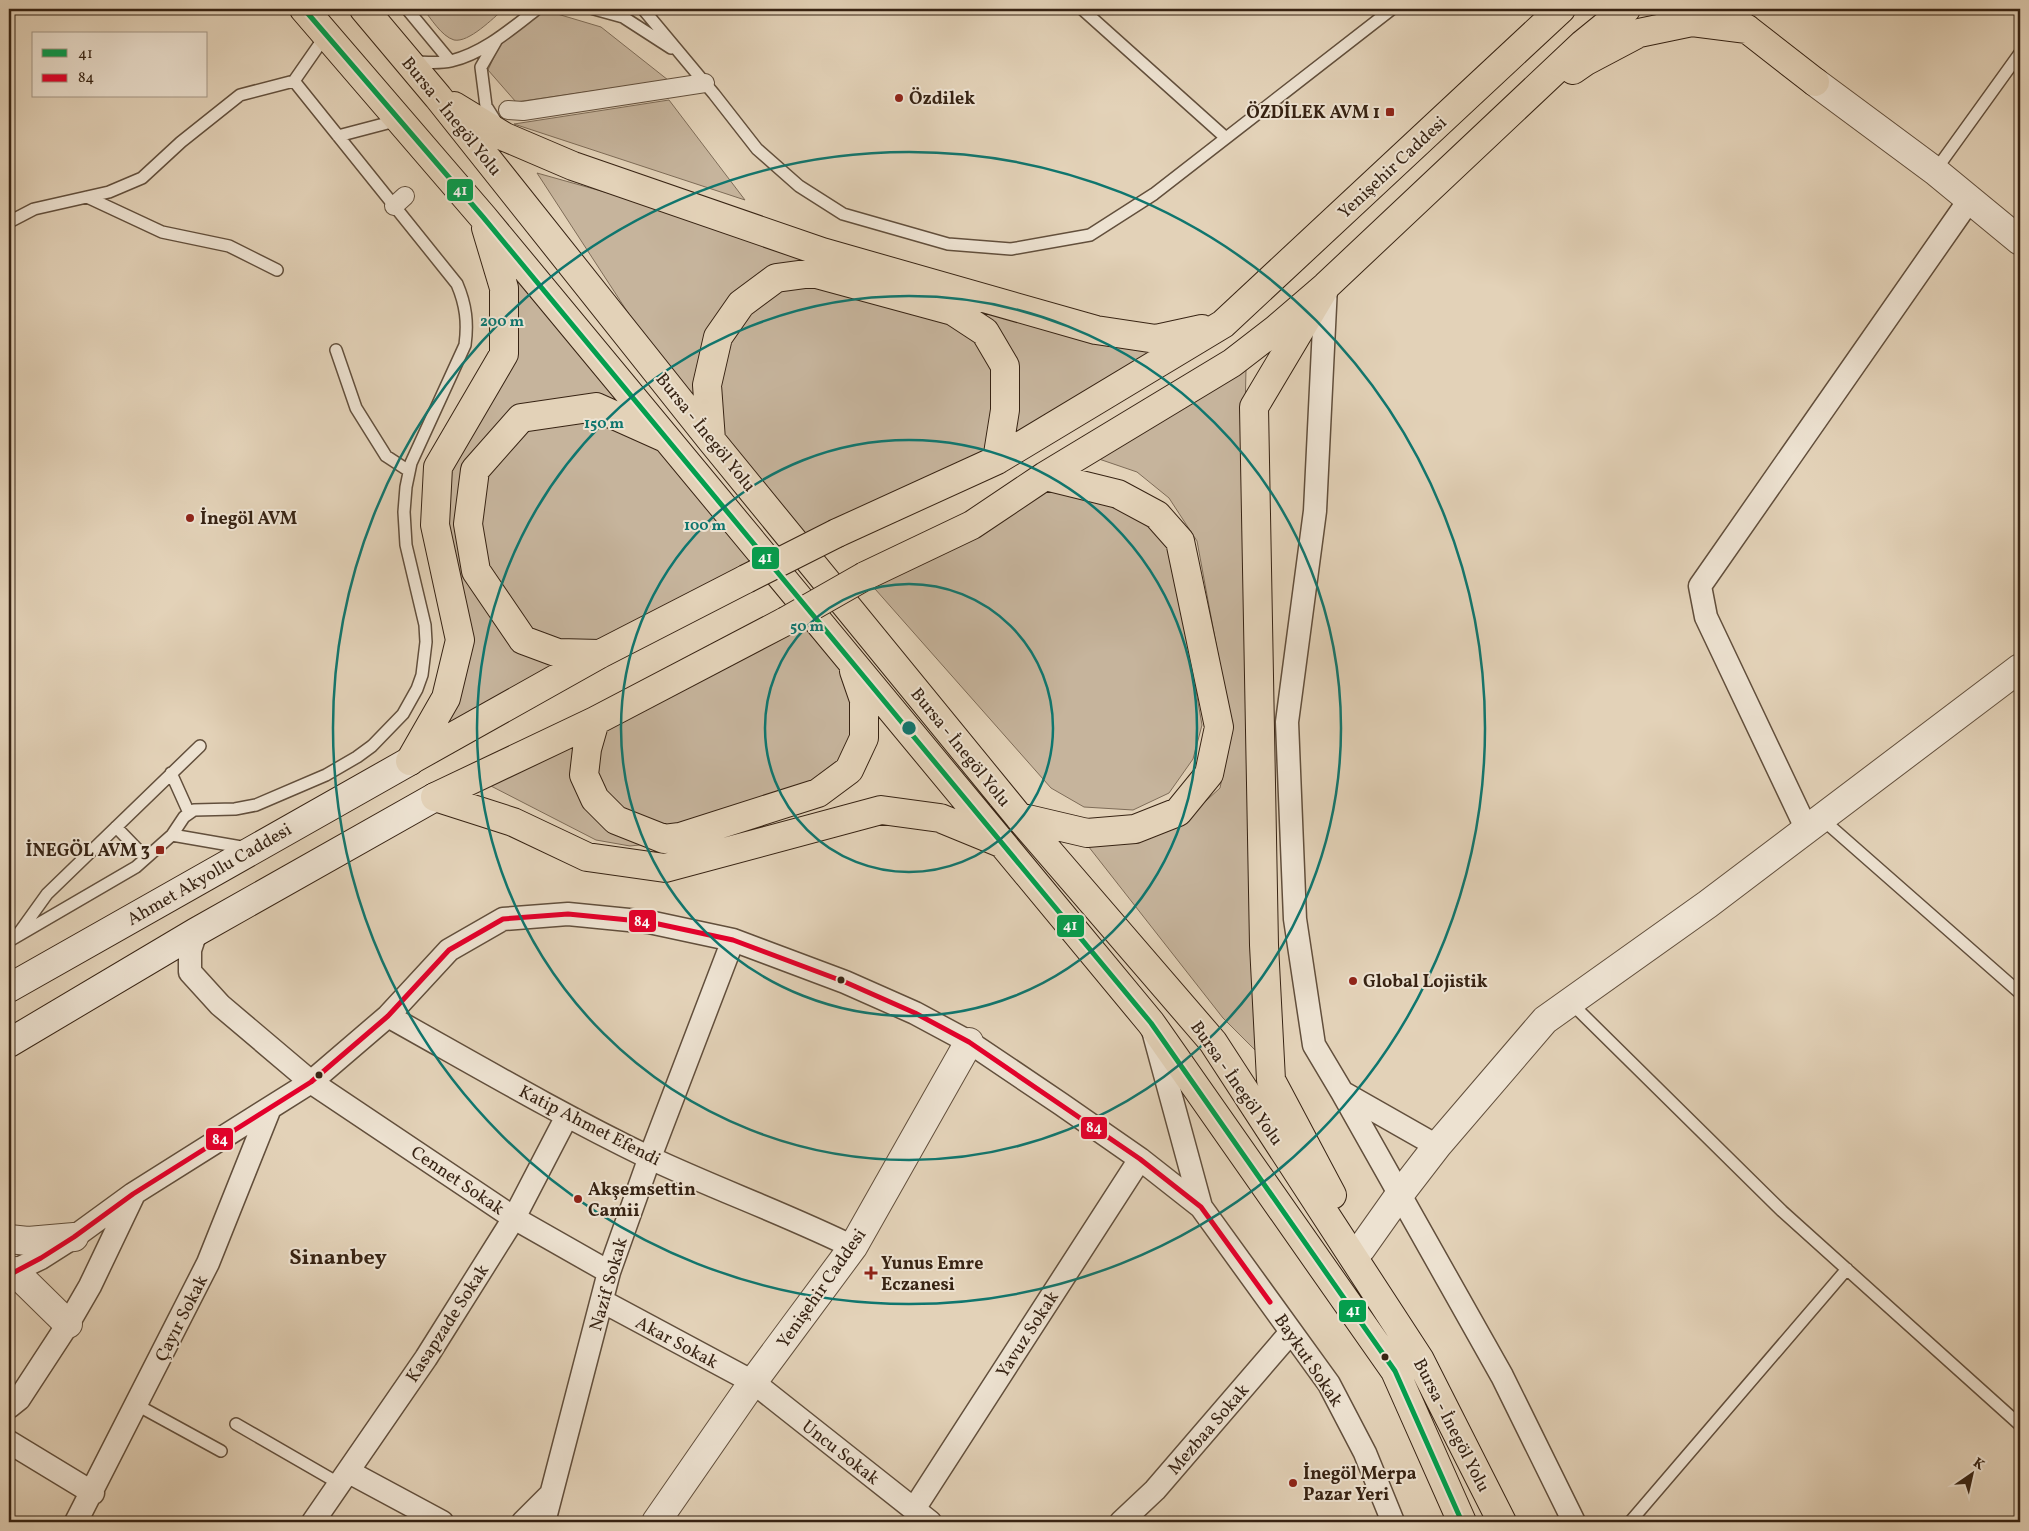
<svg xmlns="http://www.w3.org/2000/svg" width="2029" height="1531" viewBox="0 0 2029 1531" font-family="Vollkorn,serif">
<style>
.green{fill:#c6b49c;stroke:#7e6c58}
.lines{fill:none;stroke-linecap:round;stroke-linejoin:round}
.service-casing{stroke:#624f3c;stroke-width:14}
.pedestrian-casing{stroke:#624f3c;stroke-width:20}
.minor-casing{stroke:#624f3c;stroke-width:25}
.tertiary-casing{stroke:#624f3c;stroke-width:30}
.secondary-casing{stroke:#372313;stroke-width:30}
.trunk-casing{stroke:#372313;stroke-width:30}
.service{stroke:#ede2d1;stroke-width:11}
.pedestrian{stroke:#ede2d1;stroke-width:18}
.minor{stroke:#ede2d1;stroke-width:22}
.tertiary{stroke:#ede2d1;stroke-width:28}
.secondary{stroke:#ede2d1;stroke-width:28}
.trunk{stroke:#e3d2b8;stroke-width:28}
.trunk-bridge-casing{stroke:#372313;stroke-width:30;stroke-linecap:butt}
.trunk-bridge{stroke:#e3d2b8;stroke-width:28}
.bus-1-casing{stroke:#ede2d1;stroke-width:9}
.bus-2-casing{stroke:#ede2d1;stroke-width:9}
.bus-1{stroke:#039f4e;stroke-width:5}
.bus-2{stroke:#e4002b;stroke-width:5}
.ring{fill:none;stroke:#0f766e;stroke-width:2.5}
.poi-dot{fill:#8f2418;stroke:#ede2d1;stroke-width:2}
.bus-dot{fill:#372313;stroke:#ede2d1;stroke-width:2}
.labels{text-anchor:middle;stroke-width:4;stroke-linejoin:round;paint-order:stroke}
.poi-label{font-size:18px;font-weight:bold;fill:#372313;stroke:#ede2d1;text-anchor:start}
.street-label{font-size:18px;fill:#372313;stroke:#ede2d1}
.district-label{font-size:22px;font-weight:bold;fill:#372313;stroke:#ede2d1}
.centre{fill:#0f766e;stroke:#ede2d1;stroke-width:2.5}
.ring-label{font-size:15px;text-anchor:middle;font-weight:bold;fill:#0f766e;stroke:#ede2d1;stroke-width:4;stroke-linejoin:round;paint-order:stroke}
.line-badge{stroke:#ede2d1;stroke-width:2}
.badge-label{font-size:14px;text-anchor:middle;font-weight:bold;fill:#fff}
</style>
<rect width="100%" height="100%" fill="#e3d2b8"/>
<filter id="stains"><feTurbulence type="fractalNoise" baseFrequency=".004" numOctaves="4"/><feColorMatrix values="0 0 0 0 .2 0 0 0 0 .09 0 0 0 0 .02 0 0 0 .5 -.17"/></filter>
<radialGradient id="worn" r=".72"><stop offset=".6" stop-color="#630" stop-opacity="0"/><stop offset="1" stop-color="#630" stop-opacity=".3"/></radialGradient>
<path class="green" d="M423 9H504C493 18 469 43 454 40 441 36 431 18 423 9Z
M544 10 601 27 668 80 516 102 488 70 499 46Z
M669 100 745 200 514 124Z
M537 173 1096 330 1223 324 805 549 711 440Z
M483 217 775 565 410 761 460 640 438 467 504 354Z
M1246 369 1243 502 1259 1054 1223 1018 1081 837 1183 822 1220 788 1232 730 1197 541 1169 498 1137 472 1096 458Z
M1046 489 1111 504 1148 521 1171 547 1202 725 1193 759 1169 793 1133 810 1084 807 1051 788 868 581Z
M809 608 864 700 849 770 680 837 616 820 587 749 595 721Z
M573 736 576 780 658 843 630 846 596 840 489 785Z"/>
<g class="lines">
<defs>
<path id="service" d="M407 9 450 61
M594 9 623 17 671 48
M643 9 714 94 757 149 799 186 843 214 948 244 1011 249 1090 235 1154 194 1392 9
M1082 9 1226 138
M496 41 481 67 486 106 498 125
M412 62C424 62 439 64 451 61 484 53 511 29 537 9
M338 136 399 120
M1935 171 2020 53
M87 197 162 232 229 246 277 270
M9 222 34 209 109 192 142 178 181 142 240 95 294 81 326 35
M336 350 356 408 386 456 409 471
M171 773 189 813
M1822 819 2020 993
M116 827 146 858
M172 835 247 848
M19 933 47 894 200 746
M9 941 136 867 172 835 184 817 194 810 235 809 256 805 326 775 357 757 372 746 403 714 417 689 422 675 426 642 425 625 406 545 404 512 406 487 411 463 465 345C468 323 466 305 457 284L294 81
M1570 1002 1782 1211 2020 1425
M137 1405 221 1451
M236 1424 340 1484
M1630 1522 1847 1269"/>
<path id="pedestrian" d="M508 110 523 111 705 83
M394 206 405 196"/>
<path id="minor" d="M1326 286 1315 511 1287 722 1295 919 1314 1045 1342 1092 1437 1146
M1807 830 1706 617 1700 586 1970 199
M196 932 190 950V972L220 1005 311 1082 514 1218 609 1272
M388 1016C474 1064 559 1114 648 1157 716 1189 786 1214 853 1247
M1154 1034 1201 1207
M1342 1092 1502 1376 1574 1522
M14 1271 41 1258 74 1237 133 1194 311 1082 388 1016 449 950 503 919 568 914 649 922 733 940 845 982 915 1013 969 1042 1061 1104 1140 1159 1201 1207 1329 1384 1365 1453 1393 1522
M602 1301 753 1382 930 1522
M9 1407 19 1399 68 1324 90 1286 133 1196
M9 1442 93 1493
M349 1472 442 1522
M914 1509 1140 1159
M76 1522 208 1263 270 1108
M313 1522 426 1358 514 1218 567 1116
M523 1522 551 1494
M544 1522 609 1272 650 1157 733 940
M1121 1522 1155 1490 1291 1332"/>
<path id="tertiary" d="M1815 82 1935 171 2020 241
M9 1239 28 1241 74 1237
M1361 1249 1400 1194 1437 1146 1545 1020 1708 904 2020 668
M9 1275 14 1271 68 1324
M656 1522 753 1382 853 1247 969 1042"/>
<path id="secondary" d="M9 988 410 761
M9 1043 196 932 435 797"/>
<path id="trunk" d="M304 9 483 217 1151 1023 1395 1371 1462 1522
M364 9 438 97 711 440 1019 817 1213 1042 1420 1360 1502 1522
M1733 20 1747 29 1815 82
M1573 70 1586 61 1639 33 1692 22 1747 29
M454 106 505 137 573 166 822 252 1096 330 1156 339 1202 329
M1326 286 1254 407 1264 945 1271 1080 1332 1195
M711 440 707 385 718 337 741 304 776 278 813 273 953 311 985 332 1005 366V410L997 460
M837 533 997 460 1223 324 1561 9
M865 576 972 525 1045 476 1232 363 1276 329 1326 286 1583 44 1626 9
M600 654 558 653 523 640 476 571 468 524 475 470 521 418 596 407 663 437
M595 721 587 749 584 775 595 799 616 820 664 839 680 837 818 793 849 770 864 738V700L854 671
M411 760 600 654 746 579
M410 761 446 698 460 640 435 525 438 467 504 354V288L486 228
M435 797 513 822 587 857 665 868 881 810 940 818 1001 843
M435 797 595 721 786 621
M1019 817 1087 833 1135 829 1178 812 1209 774 1219 727 1180 541 1157 515 1118 494 1045 476"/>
</defs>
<use href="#service" class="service-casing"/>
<use href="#pedestrian" class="pedestrian-casing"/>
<use href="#minor" class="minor-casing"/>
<use href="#tertiary" class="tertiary-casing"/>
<use href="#secondary" class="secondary-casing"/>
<use href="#trunk" class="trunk-casing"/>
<use href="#service" class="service"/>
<use href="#pedestrian" class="pedestrian"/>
<use href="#minor" class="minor"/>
<use href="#tertiary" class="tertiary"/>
<use href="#secondary" class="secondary"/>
<use href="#trunk" class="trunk"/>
<defs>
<path id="trunk-bridge" d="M746 579 837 533
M786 621 865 576"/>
</defs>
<use href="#trunk-bridge" class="trunk-bridge-casing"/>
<use href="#trunk-bridge" class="trunk-bridge"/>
<defs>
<path id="bus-1" d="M304 9 483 217 1151 1023 1395 1371 1462 1522"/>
<path id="bus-2" d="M9 1275 41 1258 74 1237 133 1194 311 1082 388 1016 449 950 503 919 568 914 649 922 733 940 845 982 915 1013 969 1042 1140 1159 1201 1207 1270 1302"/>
</defs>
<use href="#bus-1" class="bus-1-casing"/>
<use href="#bus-2" class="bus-2-casing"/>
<use href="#bus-1" class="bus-1"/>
<use href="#bus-2" class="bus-2"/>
</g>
<g class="ring">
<circle cx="909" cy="728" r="144"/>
<circle cx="909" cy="728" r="288"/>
<circle cx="909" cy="728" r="432"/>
<circle cx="909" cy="728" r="576"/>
</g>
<g class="poi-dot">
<circle cx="899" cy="98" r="5"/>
<rect x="1385" y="107" width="10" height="10" rx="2.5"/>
<circle cx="190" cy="518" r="5"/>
<rect x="155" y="845" width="10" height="10" rx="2.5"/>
<circle cx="1353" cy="981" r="5"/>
<circle cx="578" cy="1199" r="5"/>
<path d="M868.5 1265.5h5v5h5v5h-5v5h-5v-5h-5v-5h5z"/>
<circle cx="1293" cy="1483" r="5"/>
</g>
<g class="bus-dot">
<circle cx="841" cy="980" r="4.5"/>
<circle cx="319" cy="1075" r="4.5"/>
<circle cx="1385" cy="1357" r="4.5"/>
</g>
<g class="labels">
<g class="poi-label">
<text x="909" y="104">Özdilek</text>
<text x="1380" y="118" text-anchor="end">ÖZDİLEK AVM 1</text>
<text x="200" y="524">İnegöl AVM</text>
<text x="150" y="856" text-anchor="end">İNEGÖL AVM 3</text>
<text x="1363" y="987">Global Lojistik</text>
<text x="588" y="1195">Akşemsettin<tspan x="588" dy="21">Camii</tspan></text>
<text x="881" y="1269">Yunus Emre<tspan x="881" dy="21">Eczanesi</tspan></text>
<text x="1303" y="1479">İnegöl Merpa<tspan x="1303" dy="21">Pazar Yeri</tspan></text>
</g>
<g class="street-label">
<text transform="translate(452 116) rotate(51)" y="6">Bursa - İnegöl Yolu</text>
<text transform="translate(1392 167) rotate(-43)" y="6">Yenişehir Caddesi</text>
<text transform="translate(706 432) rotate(51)" y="6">Bursa - İnegöl Yolu</text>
<text transform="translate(961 747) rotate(51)" y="6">Bursa - İnegöl Yolu</text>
<text transform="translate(209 874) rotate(-30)" y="6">Ahmet Akyollu Caddesi</text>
<text transform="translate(1237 1083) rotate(55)" y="6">Bursa - İnegöl Yolu</text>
<text transform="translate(590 1125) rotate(27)" y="6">Katip Ahmet Efendi</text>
<text transform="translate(458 1180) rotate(34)" y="6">Cennet Sokak</text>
<text transform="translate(608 1284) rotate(-74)" y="6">Nazif Sokak</text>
<text transform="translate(821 1288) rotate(-55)" y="6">Yenişehir Caddesi</text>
<text transform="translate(181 1318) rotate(-63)" y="6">Çayır Sokak</text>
<text transform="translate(447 1323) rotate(-57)" y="6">Kasapzade Sokak</text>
<text transform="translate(1027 1334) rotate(-57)" y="6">Yavuz Sokak</text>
<text transform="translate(677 1342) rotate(28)" y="6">Akar Sokak</text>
<text transform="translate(1309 1360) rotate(56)" y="6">Baykut Sokak</text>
<text transform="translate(1452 1425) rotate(63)" y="6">Bursa - İnegöl Yolu</text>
<text transform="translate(1208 1429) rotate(-49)" y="6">Mezbaa Sokak</text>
<text transform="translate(841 1452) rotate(38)" y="6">Uncu Sokak</text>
</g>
<g class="district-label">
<text x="338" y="1264">Sinanbey</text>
</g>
</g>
<circle cx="909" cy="728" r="8" class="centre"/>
<g class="ring-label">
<text x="502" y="326">200 m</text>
<text x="604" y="428">150 m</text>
<text x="705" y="530">100 m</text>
<text x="807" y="631">50 m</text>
</g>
<g class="line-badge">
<rect x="446" y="178" width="28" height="24" rx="5" fill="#039f4e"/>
<rect x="751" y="546" width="29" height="24" rx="5" fill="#039f4e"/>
<rect x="628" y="909" width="29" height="24" rx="5" fill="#e4002b"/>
<rect x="1056" y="914" width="29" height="24" rx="5" fill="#039f4e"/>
<rect x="1080" y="1116" width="28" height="24" rx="5" fill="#e4002b"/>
<rect x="205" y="1127" width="29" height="24" rx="5" fill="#e4002b"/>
<rect x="1338" y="1299" width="29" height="24" rx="5" fill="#039f4e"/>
</g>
<g class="badge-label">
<text x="460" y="195">41</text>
<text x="765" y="562">41</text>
<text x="642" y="926">84</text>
<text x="1070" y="930">41</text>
<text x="1094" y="1132">84</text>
<text x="220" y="1144">84</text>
<text x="1353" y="1315">41</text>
</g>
<rect width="2029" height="1531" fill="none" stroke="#e3d2b8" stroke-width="30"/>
<rect x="10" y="10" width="2009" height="1511" fill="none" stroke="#372313" stroke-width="2.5"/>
<rect x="15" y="15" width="1999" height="1501" fill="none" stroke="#372313"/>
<rect x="32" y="32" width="175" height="65" fill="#ede2d1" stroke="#a49685"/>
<rect x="42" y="49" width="25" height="8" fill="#039f4e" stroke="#a49685"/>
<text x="78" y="58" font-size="15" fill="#372313">41</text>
<rect x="42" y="74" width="25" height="8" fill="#e4002b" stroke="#a49685"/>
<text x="78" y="82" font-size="15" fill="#372313">84</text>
<g transform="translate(1972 1474) rotate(34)" stroke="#ede2d1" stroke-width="4" paint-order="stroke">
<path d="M0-4L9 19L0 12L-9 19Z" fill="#372313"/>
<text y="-8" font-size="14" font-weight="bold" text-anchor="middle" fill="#372313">K</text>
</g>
<rect width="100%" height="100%" filter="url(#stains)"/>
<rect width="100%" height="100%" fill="url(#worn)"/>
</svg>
